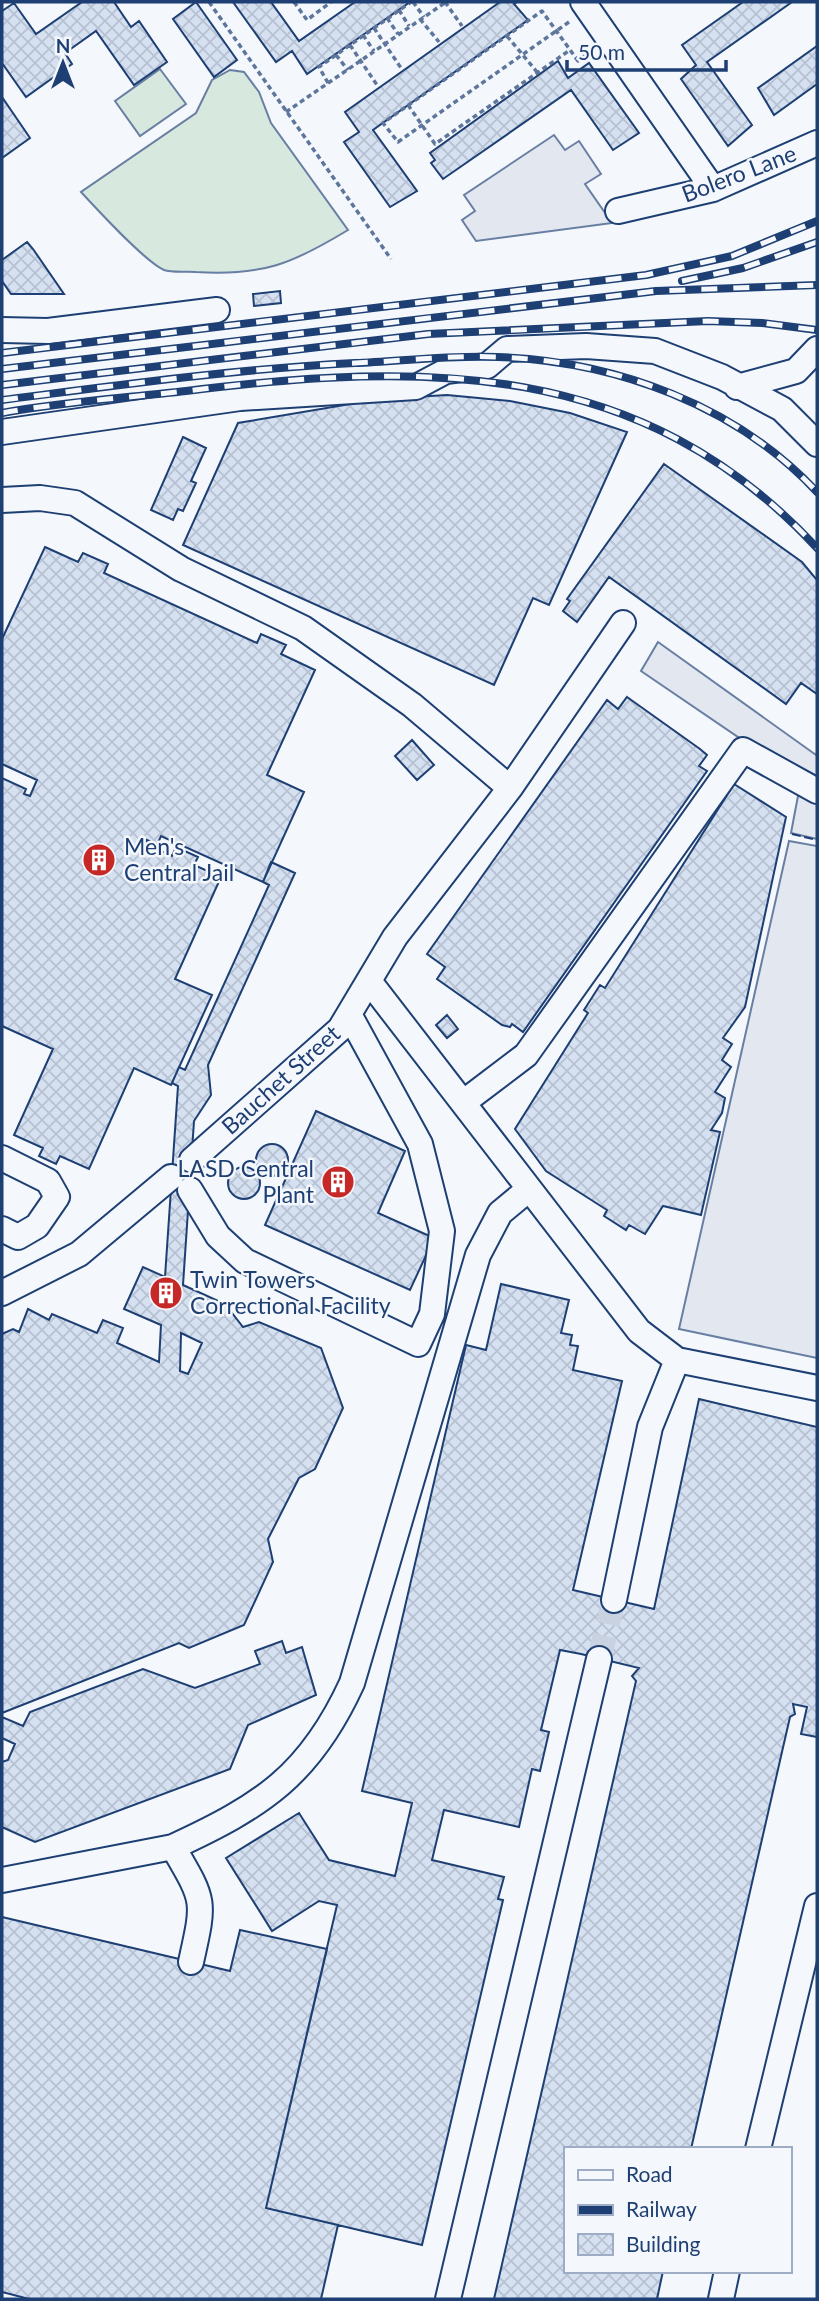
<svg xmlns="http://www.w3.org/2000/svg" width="819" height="2301" viewBox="0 0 819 2301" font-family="Lato,sans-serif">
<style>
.pitch{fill:#d7e8df;stroke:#687fa3;stroke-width:2}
.parking{fill:#e3e8f0;stroke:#687fa3;stroke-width:2}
.building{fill:url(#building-cross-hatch);stroke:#1d3f73;stroke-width:2;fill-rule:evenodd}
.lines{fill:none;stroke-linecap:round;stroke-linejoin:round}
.minor-tunnel{stroke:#c9d2e0;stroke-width:24;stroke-dasharray:24 12;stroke-linecap:butt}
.minor-casing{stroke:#1d3f73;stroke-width:28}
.path{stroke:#5e769c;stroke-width:3.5;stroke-dasharray:5 3.5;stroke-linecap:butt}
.minor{stroke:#f4f7fb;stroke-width:24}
.rail-casing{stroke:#1d3f73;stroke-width:8}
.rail{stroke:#f4f7fb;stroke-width:5;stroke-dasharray:16;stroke-linecap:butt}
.fence{stroke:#1d3f73;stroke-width:2;stroke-dasharray:9 3.5;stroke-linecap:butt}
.labels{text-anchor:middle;stroke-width:5;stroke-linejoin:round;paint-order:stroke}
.street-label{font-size:23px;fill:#1d3f73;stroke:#f4f7fb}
.poi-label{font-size:23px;fill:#1d3f73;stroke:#f4f7fb;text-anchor:start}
</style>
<defs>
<pattern id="building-cross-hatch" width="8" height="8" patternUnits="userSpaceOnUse" patternTransform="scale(1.75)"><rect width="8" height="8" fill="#d5e0f0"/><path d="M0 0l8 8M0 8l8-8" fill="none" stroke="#b6c1d1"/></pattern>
</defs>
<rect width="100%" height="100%" fill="#f4f7fb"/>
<path class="pitch" d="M160 69 186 104 140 136 115 101Z
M230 70 244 72 259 92 271 123 348 230C292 264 263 276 196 272 187 271 172 273 164 270 144 261 98 210 81 192L196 113 212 80Z"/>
<path class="parking" d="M554 135 565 150 579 141 601 174 585 184 612 223 476 241 462 220 475 211 464 195Z
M658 642 816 755 817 752V839L791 833 801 780 641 671Z
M789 841 817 846V1358L679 1329Z"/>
<path class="building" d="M82 2H114L131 27 139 21 167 62 134 85 96 31 65 53 72 64 26 97 2 63V11L14 3 36 34Z
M196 2 237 60 214 77 173 19Z
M233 2H271L299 41 355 2H410L307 74 292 51 276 62Z
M500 2H517L514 4 528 20 373 130 417 191 390 207 344 142 359 132 345 112Z
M743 2H792L707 62 752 125 728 146 681 79 696 65 682 45Z
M817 46V84L774 115 758 88Z
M558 61 568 78 589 63 639 133 613 150 571 90 443 179 431 163 435 160 430 153Z
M2 97 30 138 2 158Z
M27 242 33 249 64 294H11L2 281V260Z
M280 291 281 303 254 306 253 294Z
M447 395 510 401 570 413 627 432 549 605 533 598 494 685 183 545 238 423 380 399Z
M183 437 206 448 191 481 196 483 183 511 178 509 173 520 151 510Z
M664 464 802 562 817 580V694L801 683 786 704 609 577 577 622 563 611 570 601 567 599Z
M45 547 78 562 83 553 108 564 104 573 257 643 261 634 286 645 281 654 315 670 267 775 304 792 263 882 161 836 157 845 147 840 146 844 172 856 176 847 198 857 194 865 221 877 175 979 212 995 171 1085 134 1068 89 1169 60 1156 56 1164 39 1156 43 1148 14 1135 53 1049 2 1026V778L26 789 24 794 30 796 37 780 2 764V639Z
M627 697 700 749 707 755 699 766 707 771 523 1032 512 1024 510 1027 502 1025 437 979 445 967 427 954 607 700 618 709Z
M412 740 434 765 417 780 395 756Z
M734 784 786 817 745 1007 723 1038 732 1044 722 1060 731 1067 715 1092 725 1098 722 1113 711 1130 720 1132 701 1215 663 1206 645 1234 629 1225 626 1230 604 1216 607 1210 546 1171 515 1129 588 1013 584 1010 600 985 605 988Z
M271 862 295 873 208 1065 211 1095 194 1121 183 1285 225 1304 243 1327 259 1322 321 1348 343 1408 315 1469 299 1478 268 1539 273 1562 244 1625 189 1648 179 1643 2 1713V1334L13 1329 19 1332 28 1309 49 1320 52 1314 97 1333 103 1320 123 1328 117 1343 159 1362 161 1325 124 1309 143 1267 165 1277 178 1086 172 1083 179 1067 185 1070 269 885 263 882ZM181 1333 202 1343 188 1374 180 1371Z
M447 1015 458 1029 447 1038 436 1025Z
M316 1111 405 1151 378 1213 434 1238 410 1290 265 1225Z
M256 1160a16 16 0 1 1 32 0a16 16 0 1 1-32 0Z
M228 1183a16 16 0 1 1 32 0a16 16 0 1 1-32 0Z
M501 1284 569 1300 561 1333 572 1335 570 1345 578 1346 573 1370 622 1381 573 1590 654 1609 699 1399 817 1427V1737L801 1734 807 1707 793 1704 795 1714 790 1717 691 2149H565V2271H663L657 2299H494L636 1681 632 1676 639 1668 581 1654 560 1650 541 1730 549 1732 540 1771 532 1769 519 1827 444 1810 432 1860 504 1877 498 1899 503 1900 422 2245 266 2208 337 1905 319 1901 272 1931 226 1858 299 1813 329 1860 395 1876 412 1803 362 1791 466 1345 486 1350Z
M282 1641 286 1653 302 1647 316 1695 248 1725 230 1769 35 1842 2 1827V1762L8 1760 15 1744 2 1738V1717L23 1726 30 1712 143 1669 195 1688 260 1664 255 1651Z
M2 1917 230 1971 240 1930 327 1949 266 2208 338 2225 321 2299H29L2 2292Z"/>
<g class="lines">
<path class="minor-tunnel" d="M599 1659 614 1600"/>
<defs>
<path id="minor" d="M583 2 713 189
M618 211 713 189 817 143
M2 330 48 331 217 310
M737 387 796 371 817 349
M2 432 240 398 416 387 446 371 487 366 507 349 586 346 655 351 722 377 782 409 817 444
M2 500 40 498 75 503 181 569 303 628 412 705 510 788
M369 981 639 1331 677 1360 817 1388
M464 1102 526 1055 743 750 817 791
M2 1158 48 1181 57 1197 37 1226 18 1237 2 1229
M192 1160 340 1029 395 937 510 788 623 623
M190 1190 218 1236 245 1261 418 1344 432 1314 442 1231 420 1144 350 1016
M2 1293 79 1254 171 1177
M614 1600 650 1427 677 1360
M173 1847C262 1806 310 1775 352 1683L478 1255 500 1213 529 1189
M2 1880 173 1847C205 1902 205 1899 191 1962
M758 2149 817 1906
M448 2299 599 1659
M721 2299 727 2271"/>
</defs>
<use href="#minor" class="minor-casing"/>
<path class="path" d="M209 2 391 259
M294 2 307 20 331 2
M413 2 424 17
M445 2 462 26
M399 10 409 26
M387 18 398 34
M420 19 439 42
M569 22C512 62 455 102 398 142L383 123 542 11C554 28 566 44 578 61L590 52
M374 28 401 68
M363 35 374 51
M507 36 537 72
M350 45 377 85
M336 55 348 70
M328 83 319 67 411 2
M408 105 435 144 570 50
M286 112 446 2"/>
<use href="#minor" class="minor"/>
<defs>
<path id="rail" d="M682 281 743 268 817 242
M2 353 646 275 732 256 817 221
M2 369 656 291 817 285
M2 385 428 334 708 321 762 323 817 330
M2 400C120 385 236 369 355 363 402 361 451 355 498 357 615 361 736 405 817 492
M2 413C62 402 125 398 186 391 424 362 641 358 817 548"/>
</defs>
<use href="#rail" class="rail-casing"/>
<use href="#rail" class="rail"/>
<path class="fence" d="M792 834 817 840"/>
</g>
<defs>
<symbol id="building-disc" viewBox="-11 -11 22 22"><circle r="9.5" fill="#c62828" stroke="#f4f7fb"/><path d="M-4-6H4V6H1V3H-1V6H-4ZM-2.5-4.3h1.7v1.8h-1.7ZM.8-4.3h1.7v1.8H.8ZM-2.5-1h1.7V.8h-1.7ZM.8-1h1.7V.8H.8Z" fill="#fff"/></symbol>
</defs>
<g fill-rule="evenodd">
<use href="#building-disc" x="80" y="841" width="38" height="38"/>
<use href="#building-disc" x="319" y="1163" width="38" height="38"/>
<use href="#building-disc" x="147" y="1274" width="38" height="38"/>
</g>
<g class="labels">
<g class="street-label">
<text transform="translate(739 174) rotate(-21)" y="8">Bolero Lane</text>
<text transform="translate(281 1080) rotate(-42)" y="8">Bauchet Street</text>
</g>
<g class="poi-label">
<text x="124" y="855">Men's<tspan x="124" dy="26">Central Jail</tspan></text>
<text x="314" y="1177" text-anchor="end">LASD Central<tspan x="314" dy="26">Plant</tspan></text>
<text x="190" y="1288">Twin Towers<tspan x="190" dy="26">Correctional Facility</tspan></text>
</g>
</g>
<rect width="819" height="2301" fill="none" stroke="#1d3f73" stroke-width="7"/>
<rect x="564" y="2147" width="228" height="126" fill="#f4f7fb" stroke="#9eadc5" stroke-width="2"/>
<rect x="578" y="2170" width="35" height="10" fill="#f4f7fb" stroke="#9eadc5" stroke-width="2"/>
<text x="626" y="2182" font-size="21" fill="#1d3f73">Road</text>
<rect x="578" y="2205" width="35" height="10" fill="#1d3f73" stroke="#9eadc5" stroke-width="2"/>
<text x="626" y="2217" font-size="21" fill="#1d3f73">Railway</text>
<rect x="578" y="2234" width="35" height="21" fill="url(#building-cross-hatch)" stroke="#9eadc5" stroke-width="2"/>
<text x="626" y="2252" font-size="21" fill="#1d3f73">Building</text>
<g transform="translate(63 63)" stroke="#f4f7fb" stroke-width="5" paint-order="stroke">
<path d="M0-5L12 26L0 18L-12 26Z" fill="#1d3f73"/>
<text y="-10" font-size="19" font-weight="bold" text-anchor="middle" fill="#1d3f73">N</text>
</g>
<path d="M567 60v10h159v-10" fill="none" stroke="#1d3f73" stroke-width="3.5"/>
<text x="578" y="60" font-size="21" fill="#1d3f73" stroke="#f4f7fb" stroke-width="5" paint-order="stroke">50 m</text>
</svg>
